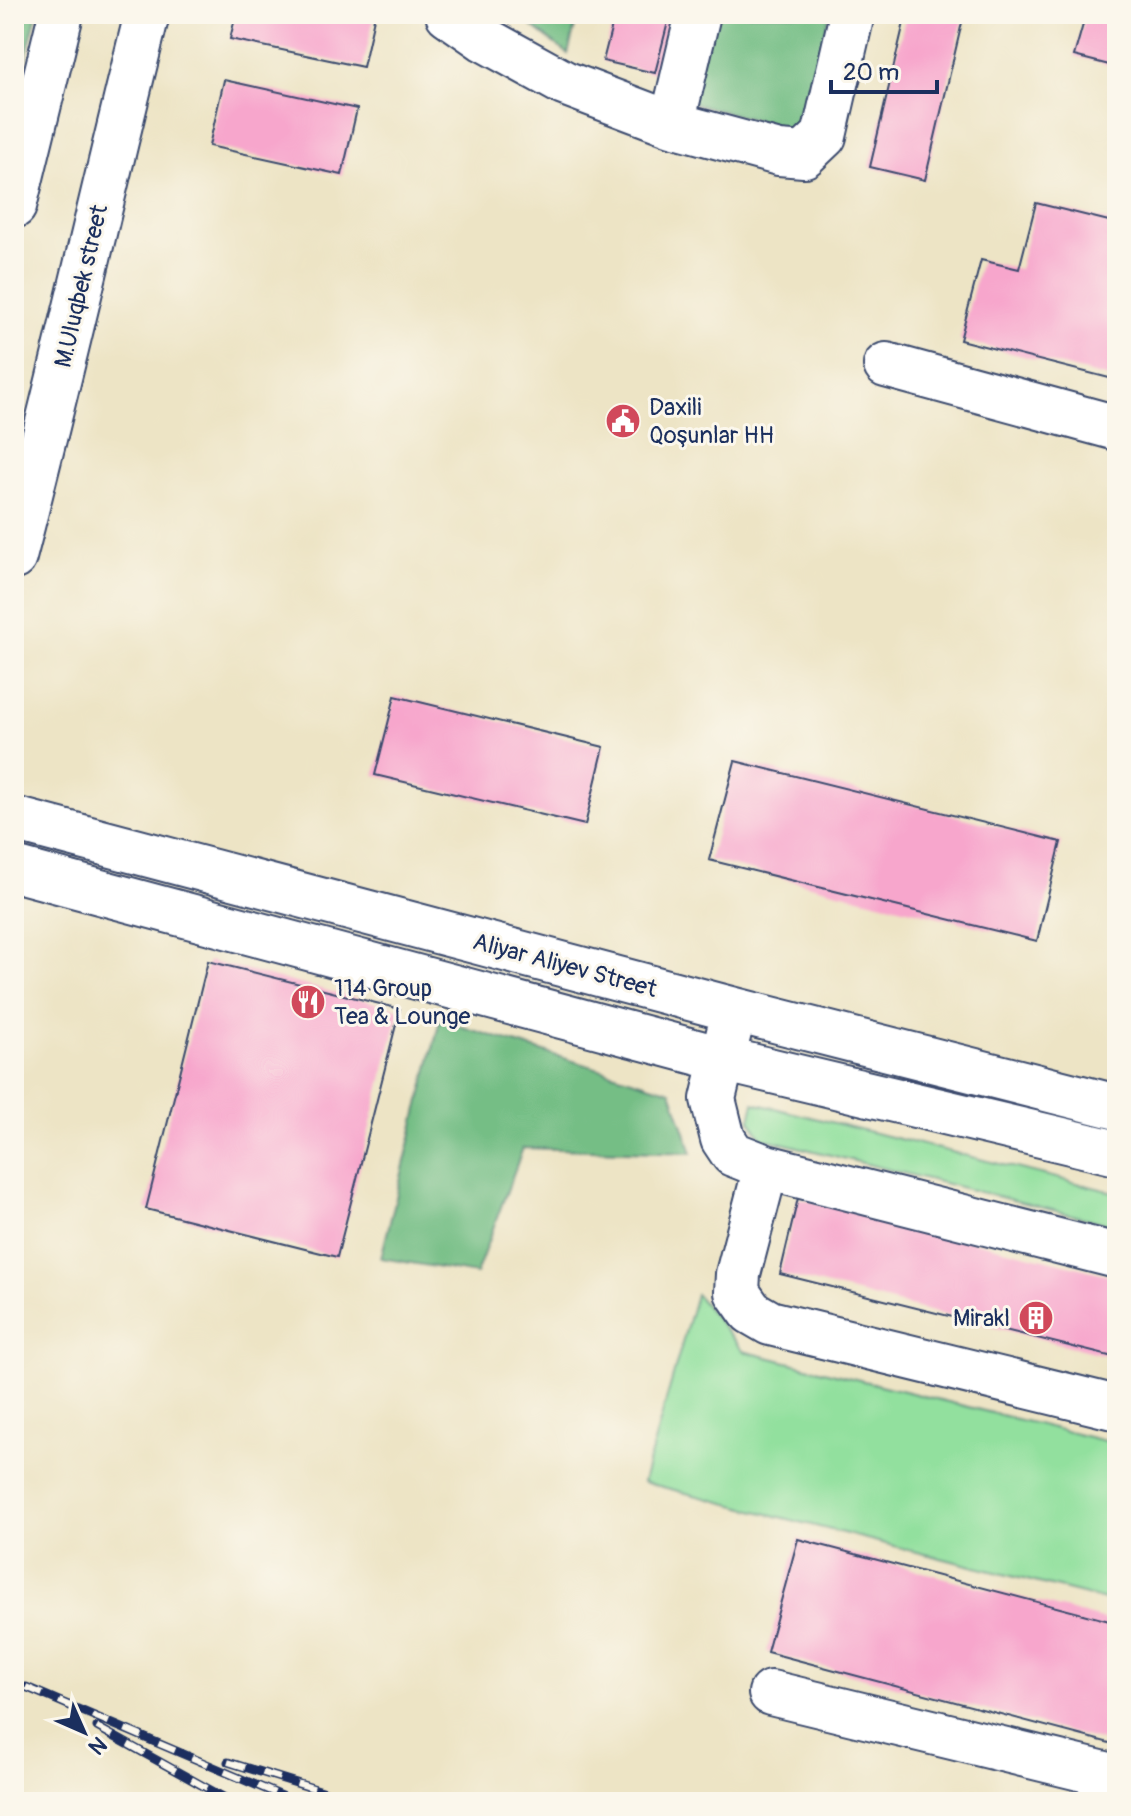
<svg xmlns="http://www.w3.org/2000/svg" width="1131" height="1816" viewBox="0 0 1131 1816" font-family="Pangolin,sans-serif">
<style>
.green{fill:#92e09e;stroke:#56887e;stroke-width:2}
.forest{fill:#75be85;stroke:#487672;stroke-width:2}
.building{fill:#f7a6cc}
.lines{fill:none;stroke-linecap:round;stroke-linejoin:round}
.minor-casing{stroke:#3a4a6d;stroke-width:48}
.minor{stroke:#fff;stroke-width:44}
.rail-casing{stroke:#1b2f5e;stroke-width:9}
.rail{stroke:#fbf7ec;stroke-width:6;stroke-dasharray:18;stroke-linecap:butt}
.labels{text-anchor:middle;stroke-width:6;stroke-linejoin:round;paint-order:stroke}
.street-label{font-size:24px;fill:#1b2f5e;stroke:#fbf7ec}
.poi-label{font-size:24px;fill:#1b2f5e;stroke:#fbf7ec;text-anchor:start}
</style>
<rect width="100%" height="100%" fill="#fbf7ec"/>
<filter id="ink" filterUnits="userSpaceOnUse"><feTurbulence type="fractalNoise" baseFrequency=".0125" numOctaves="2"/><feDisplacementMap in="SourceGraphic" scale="16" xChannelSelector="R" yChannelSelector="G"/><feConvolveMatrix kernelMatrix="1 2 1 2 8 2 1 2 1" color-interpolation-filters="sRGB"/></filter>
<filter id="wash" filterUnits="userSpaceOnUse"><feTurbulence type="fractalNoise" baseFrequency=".006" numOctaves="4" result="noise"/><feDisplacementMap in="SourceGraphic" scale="32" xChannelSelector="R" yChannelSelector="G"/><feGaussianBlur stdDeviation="1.8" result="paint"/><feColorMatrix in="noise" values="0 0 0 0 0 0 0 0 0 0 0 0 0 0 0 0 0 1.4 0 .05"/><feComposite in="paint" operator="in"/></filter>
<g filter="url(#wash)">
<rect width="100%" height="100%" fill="#ede4c5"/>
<path class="green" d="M754 1103 1117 1193V1226L762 1138 750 1120Z
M696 1294 743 1351 1117 1444V1603L643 1482Z"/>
<path class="forest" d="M14 14H37L14 104Z
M516 14H578L568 54Z
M711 14H830L799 132 689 102Z
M440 1020 671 1091 692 1153 523 1148 476 1274 381 1258Z"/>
<g id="blocks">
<path class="building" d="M236 14H375L363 67 230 39Z
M615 14H670L655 73 603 61Z
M906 14H964L925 180 870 167Z
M1086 14H1117V67L1074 56Z
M224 80 357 109 342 175 209 146Z
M1036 203 1117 223V380L960 340 981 260 1019 269Z
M395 696 604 747 585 825 375 775Z
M735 761 1061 842 1037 941 709 860Z
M208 961 400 1009 337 1257 146 1209Z
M798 1198 1117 1277V1358L780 1274Z
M798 1539 1117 1623V1745L767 1652Z"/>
</g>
</g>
<g filter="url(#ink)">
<use href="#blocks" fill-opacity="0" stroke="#3a4a6d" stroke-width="2"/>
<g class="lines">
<defs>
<path id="minor" d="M448 14 484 39 564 83 672 124 779 153 804 155 824 136 852 14
M672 124 698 14
M14 206 61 14
M886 365 1117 428
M14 557C61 377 102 195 147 14
M14 819 735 1010 1117 1107
M14 869 722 1059 1117 1153
M729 1032 713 1099 723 1139 733 1154 766 1167 738 1274 737 1292 751 1312 770 1323 1117 1408
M766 1167 1117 1256
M771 1693 1117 1777"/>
</defs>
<use href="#minor" class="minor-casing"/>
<use href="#minor" class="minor"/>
<defs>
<path id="rail" d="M26 1687 296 1802
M97 1727 232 1802
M228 1762 358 1802"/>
</defs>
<use href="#rail" class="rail-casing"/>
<use href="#rail" class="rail"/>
</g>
</g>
<defs>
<symbol id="civic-disc" viewBox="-11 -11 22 22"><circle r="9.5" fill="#d1495b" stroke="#fbf7ec"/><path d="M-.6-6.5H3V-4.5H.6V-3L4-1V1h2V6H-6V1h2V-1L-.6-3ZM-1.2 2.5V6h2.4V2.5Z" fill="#fff"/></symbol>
<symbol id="restaurant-disc" viewBox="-11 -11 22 22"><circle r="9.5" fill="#d1495b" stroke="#fbf7ec"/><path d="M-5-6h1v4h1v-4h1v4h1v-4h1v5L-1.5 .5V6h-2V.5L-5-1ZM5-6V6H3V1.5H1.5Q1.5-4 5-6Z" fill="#fff"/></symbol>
<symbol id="building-disc" viewBox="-11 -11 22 22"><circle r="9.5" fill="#d1495b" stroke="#fbf7ec"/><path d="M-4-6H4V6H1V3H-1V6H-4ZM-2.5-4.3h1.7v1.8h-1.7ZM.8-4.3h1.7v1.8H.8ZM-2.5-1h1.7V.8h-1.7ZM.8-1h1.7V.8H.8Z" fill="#fff"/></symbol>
</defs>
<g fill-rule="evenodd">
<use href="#civic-disc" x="603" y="401" width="40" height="40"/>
<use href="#restaurant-disc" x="288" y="982" width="40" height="40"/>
<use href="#building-disc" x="1016" y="1298" width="40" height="40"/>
</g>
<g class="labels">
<g class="street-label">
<text transform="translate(81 286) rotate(-77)" y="8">M.Uluqbek street</text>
<text transform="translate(565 965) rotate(15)" y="8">Aliyar Aliyev Street</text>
</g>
<g class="poi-label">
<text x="649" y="415">Daxili<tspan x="649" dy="28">Qoşunlar HH</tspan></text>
<text x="334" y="996">114 Group<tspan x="334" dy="28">Tea &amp; Lounge</tspan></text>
<text x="1010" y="1326" text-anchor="end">Mirakl</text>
</g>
</g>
<rect width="1131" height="1816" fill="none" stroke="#fbf7ec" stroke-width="48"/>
<g transform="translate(84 1732) rotate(135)" stroke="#fbf7ec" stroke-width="6" paint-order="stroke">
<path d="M0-6L14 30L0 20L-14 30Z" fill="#1b2f5e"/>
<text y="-12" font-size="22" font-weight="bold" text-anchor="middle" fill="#1b2f5e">N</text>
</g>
<path d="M831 80v12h106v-12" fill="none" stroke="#1b2f5e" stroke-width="4"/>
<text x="843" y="80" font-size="24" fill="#1b2f5e" stroke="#fbf7ec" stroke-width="6" paint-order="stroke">20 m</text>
</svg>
